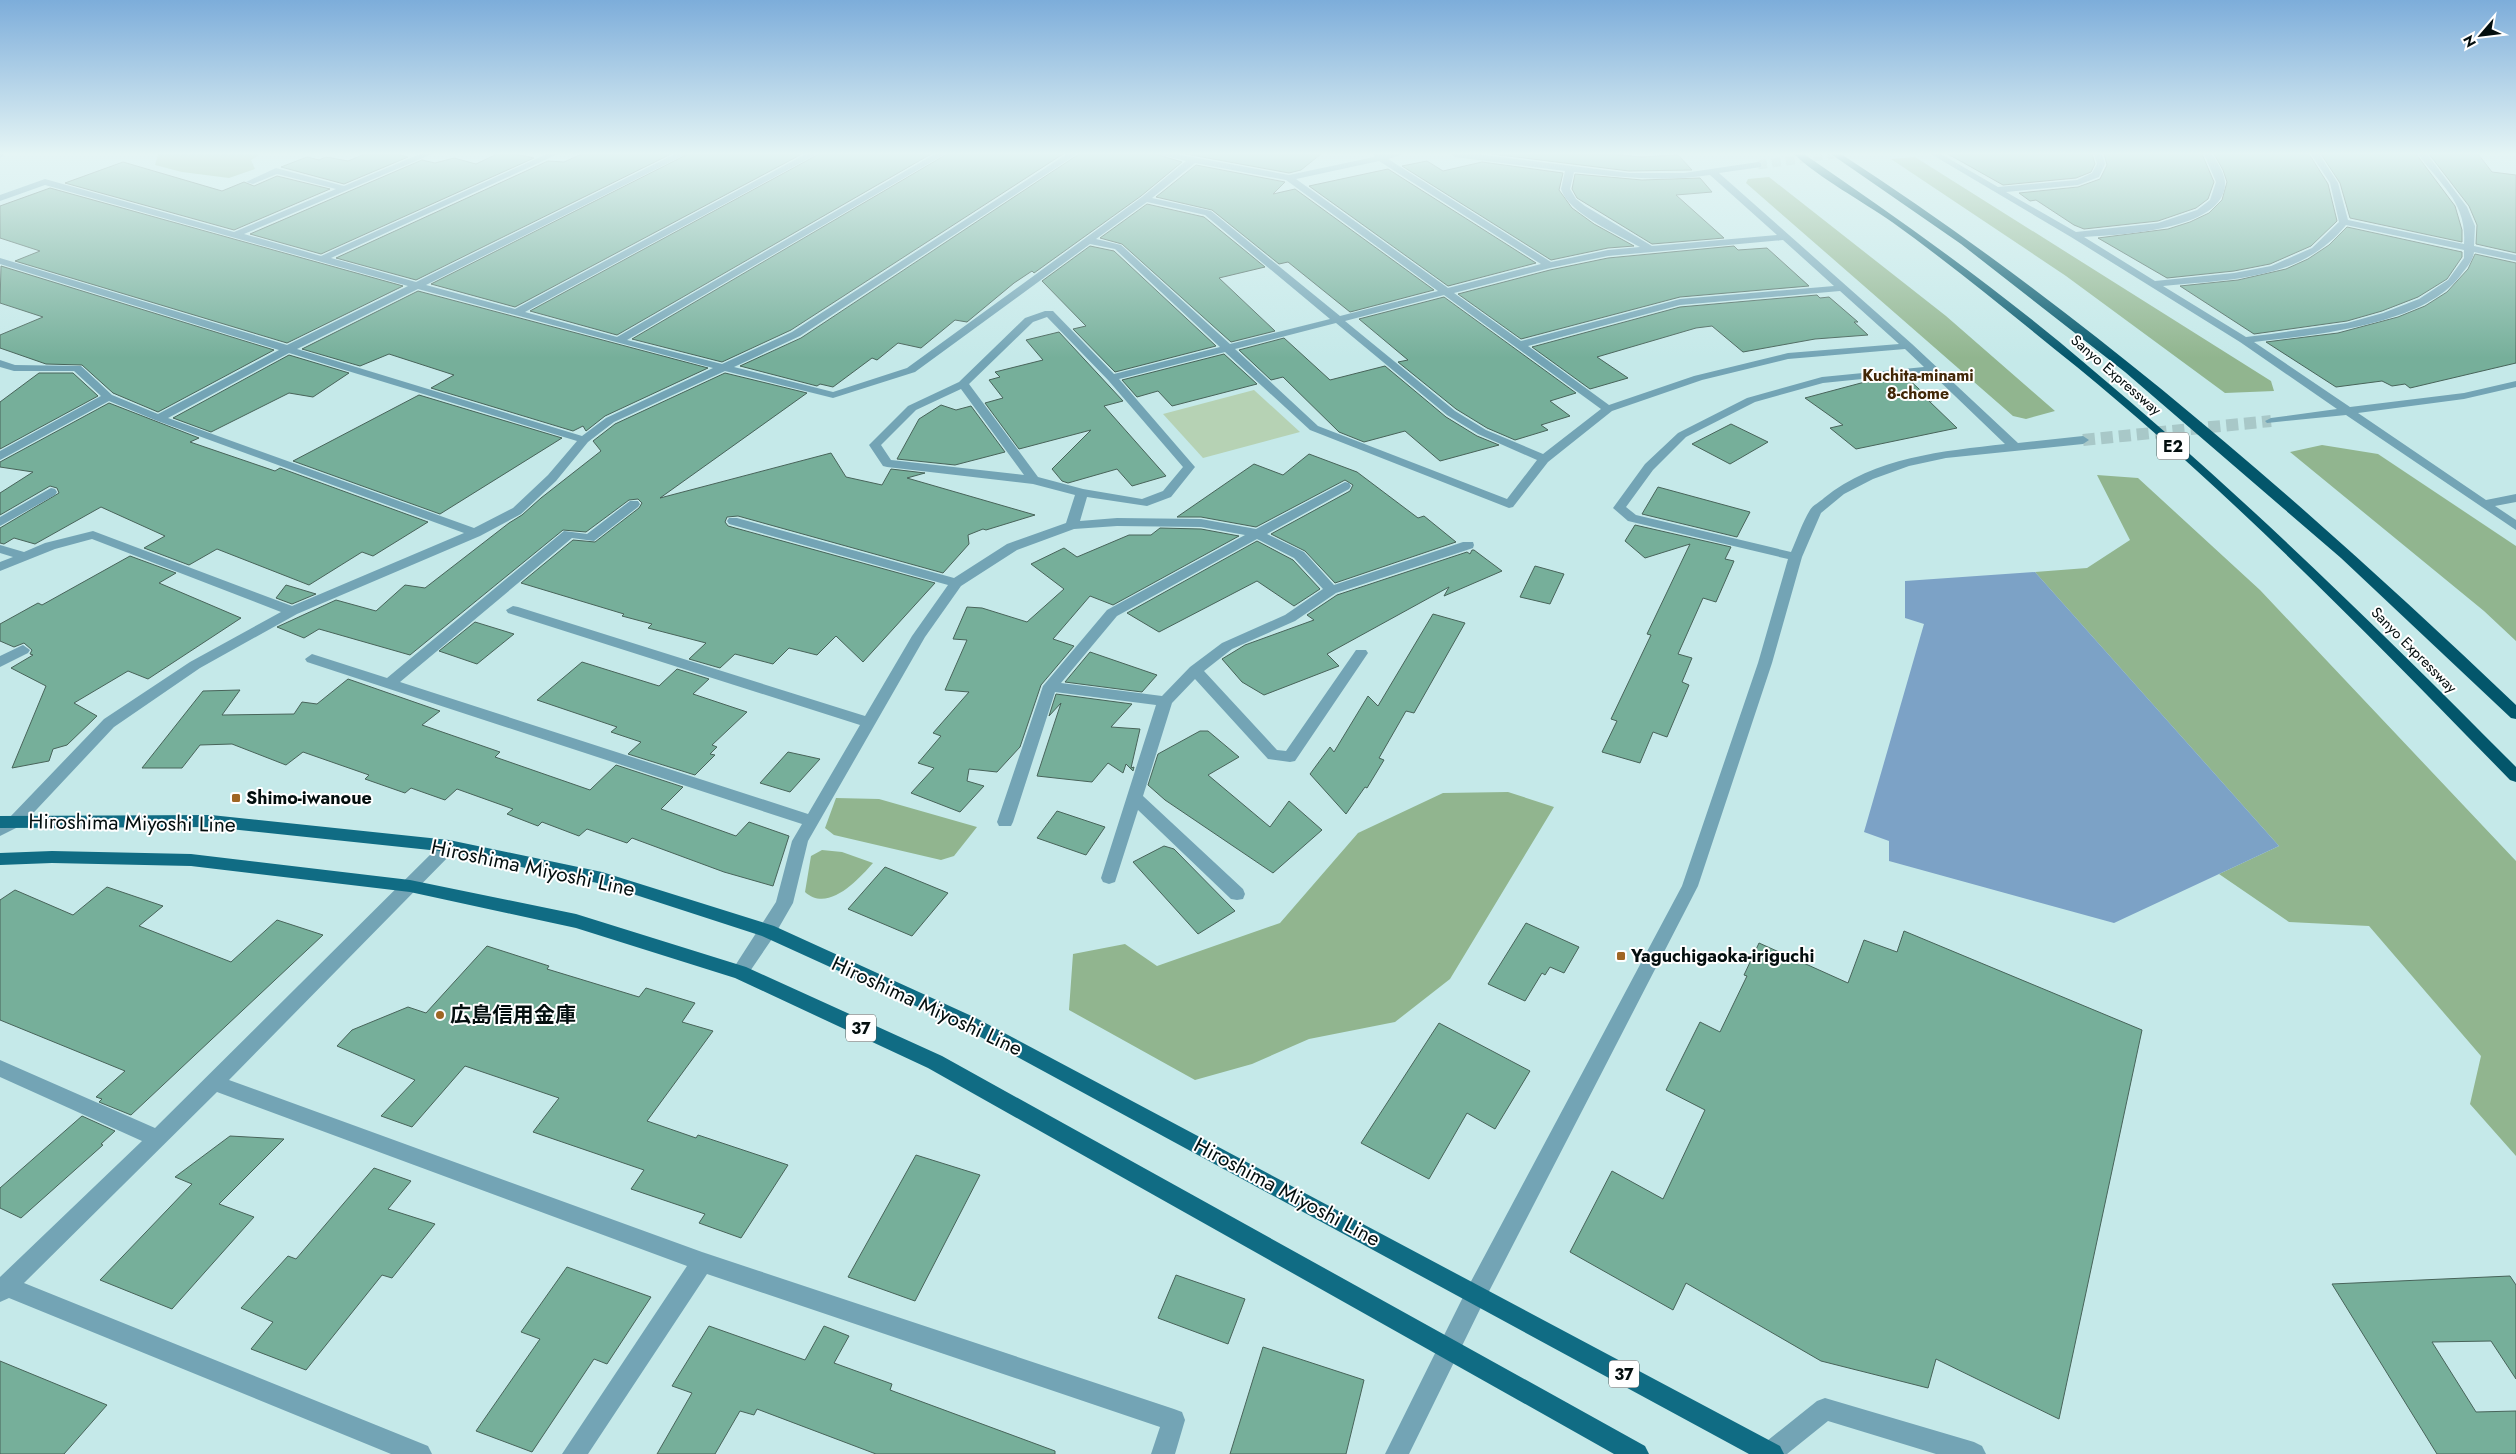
<svg xmlns="http://www.w3.org/2000/svg" width="2516" height="1454" viewBox="0 0 2516 1454" font-family="Jost,'Noto Sans JP',sans-serif">
<style>
.green{fill:#b6d2b4}
.forest{fill:#91b58f}
.water{fill:#7ca2c6}
.building{fill:#76af9a;stroke:#48645a}
.lines{fill:none;stroke-linecap:round;stroke-linejoin:round}
.minor-tunnel-far1{stroke:#a8c8c8;stroke-width:9;stroke-dasharray:9 5;stroke-linecap:butt}
.minor-tunnel{stroke:#a8c8c8;stroke-width:12;stroke-dasharray:12 6;stroke-linecap:butt}
.minor{fill:#73a4b5;fill-rule:evenodd}
.major{fill:#106c84;fill-rule:evenodd}
.highway{fill:#03566b;fill-rule:evenodd}
.poi-dot{fill:#9f6624;stroke:#fff;stroke-width:2}
.labels{text-anchor:middle;stroke-width:4;stroke-linejoin:round;paint-order:stroke}
.far-street-label{font-size:15px;fill:#030e0e;stroke:#fff}
.far-neighbourhood-label{font-size:16px;font-weight:bold;fill:#422707;stroke:#fff}
.shield{fill:#fff;stroke:#4f5656;stroke-width:1}
.shield-label{font-size:16px;font-weight:bold;fill:#030e0e}
.poi-label{font-size:18px;font-weight:bold;fill:#030e0e;stroke:#fff;text-anchor:start}
.near-street-label{font-size:21px;fill:#030e0e;stroke:#fff}
.near-poi-label{font-size:21px;font-weight:bold;fill:#030e0e;stroke:#fff;text-anchor:start}
</style>
<rect width="100%" height="100%" fill="#c5e9e9"/>
<path class="green" d="M1254 390 1300 432 1203 458 1163 414Z"/>
<path class="forest" d="M158 154H261L251 160 255 169 229 178 182 172 155 165Z
M1915 157 2271 381 2274 391 2225 393 2066 276 1891 159Z
M1769 177 1946 316 2055 411 2026 419 2013 416 1746 183 1748 179Z
M2322 445 2378 454 2516 546V641L2484 611 2290 452Z
M2097 475 2138 478 2260 590 2516 861V1156L2470 1104 2481 1056 2369 926 2289 922 2219 874 2279 846 2035 572 2087 568 2130 540Z
M1508 792 1554 807 1450 979 1395 1022 1309 1039 1252 1064 1195 1080 1069 1010 1073 954 1125 944 1157 966 1280 923 1358 833 1443 793Z
M836 798 879 799 977 827 954 856 941 860 834 835 825 828Z
M822 850 842 852 873 863C858 880 828 913 805 892L811 856Z"/>
<path class="water" d="M2035 572 2279 846 2114 923 1889 861V841L1864 832 1924 624 1905 618V581Z"/>
<path class="building" d="M365 154H397L408 157 344 184 281 167 307 157 319 160 326 157 348 161Z
M497 154H515L534 158 321 254 250 234 422 160 435 163 454 158 476 164Z
M582 154H671L416 280 336 258 548 161 564 162Z
M688 154H802L515 307 431 284Z
M819 154H931L617 335 530 311Z
M947 154H1063L791 330 722 362 632 339Z
M1079 154H1155L1182 162 1141 196 1034 273 1032 271 1014 283 967 322 955 320 921 348 898 343 877 360 872 358 833 387 820 384 817 386 740 366 801 338Z
M1186 154H1321L1301 170 1289 173Z
M1492 154H1609L1641 157 1678 155 1692 170 1629 171Z
M1948 154H2092L2095 164 2091 172 2076 178 2003 185Z
M2104 154H2202L2214 182 2208 199 2196 208 2158 221 2084 229 2074 225 2036 200 2030 201 2019 193 2078 187 2100 179 2107 165Z
M2214 154H2309L2328 184 2337 221 2311 246 2270 264 2234 271 2167 278 2098 238 2168 229 2190 222 2209 213 2222 200 2227 182 2223 170Z
M2321 154H2416L2455 206 2462 230V242L2350 218 2340 183Z
M2429 154H2478L2492 172 2516 175V253L2476 244 2477 225 2469 206Z
M1427 161 1443 171 1482 162 1563 173 1559 190 1572 208 1594 224 1634 246 1608 248 1551 260 1402 166Z
M123 162 222 191 244 182 254 186 277 176 330 189 234 230 65 183Z
M1196 165 1285 182 1273 194 1295 189 1434 290 1350 312 1288 262 1279 264 1212 210 1156 197Z
M1388 169 1536 263 1448 286 1309 186Z
M1575 174 1642 180 1700 178 1712 192 1676 195 1724 238 1652 244 1577 198 1572 189Z
M50 188 403 286 287 343 15 261 40 251 0 238V206Z
M1147 204 1204 217 1265 267 1219 278 1275 331 1231 342 1122 244 1100 238Z
M2347 227 2462 252V257L2447 279 2418 297 2382 311 2347 321 2254 334 2180 286 2238 280 2286 269 2308 259 2329 245Z
M1090 246 1114 251 1216 346 1115 372 1073 329 1086 326 1042 281Z
M1734 246 1738 250 1767 248 1809 286 1680 297 1521 339 1458 294 1550 270 1608 258Z
M2475 254 2516 263V363L2410 388 2405 384 2392 386 2382 381 2336 387 2266 342 2338 333 2398 317 2425 306 2447 292 2468 269Z
M1 266 274 350 158 412 113 393 82 365 46 364 0 348V335L43 317 0 303Z
M418 291 708 368 605 416 586 431 583 426 573 431 431 388 454 375 389 354 360 366 302 349Z
M1817 295 1820 298 1829 297 1858 322H1854L1868 335 1815 339 1743 352 1712 326 1696 328 1597 357 1628 378 1590 389 1532 347 1680 307Z
M1444 297 1576 393 1550 401 1570 416 1541 425 1548 430 1515 440 1487 428 1456 409 1398 362 1408 360 1359 319Z
M1059 332 1123 401 1104 406 1166 476 1132 486 1117 469 1068 483 1062 481 1052 469 1091 430 1019 449 985 403 1003 398 989 380 1000 377 995 372 1043 360 1026 340Z
M1284 338 1330 380 1385 366 1446 417 1477 436 1499 445 1440 461 1405 431 1364 442 1339 432 1283 377 1271 380 1239 350Z
M1224 354 1257 384 1172 406 1158 391 1137 397 1122 380Z
M289 355 349 373 313 397 289 393 211 432 173 418Z
M39 373H73L98 396 0 449V402Z
M725 373 807 393 660 498 831 453 846 477 882 485 891 469 925 473 907 478 1035 515 986 530 983 529 968 535 969 544 943 573 738 516 727 517 725 522 728 526 935 583 863 662 836 636 817 655 789 648 773 664 735 654 720 668 689 659 706 643 648 628 652 624 622 616 624 614 521 583 573 540 595 542 639 508 642 503 638 499 629 500 586 532 563 530 410 655 319 629 304 638 277 627 336 600 376 611 405 585 425 588 509 523 522 515 541 498 601 451 593 441 615 424Z
M1905 376 1932 401H1929L1957 428 1856 449 1830 428 1843 425 1805 398 1876 379Z
M419 395 562 438 440 514 293 461Z
M109 403 199 438 190 442 275 471 280 468 428 522 373 556 362 552 309 585 217 549 189 565 144 548 165 536 101 507 35 544 14 538 4 544 0 543V528L59 493 57 488 50 486 0 515V493L33 472 0 467V462Z
M941 405 956 410 971 406 1005 452 955 465 897 459 919 419Z
M1731 424 1768 442 1730 464 1692 444Z
M1309 454 1357 472 1418 518 1424 516 1456 542 1335 583 1305 551 1271 534 1350 491 1353 485 1345 480 1256 527 1201 517H1177L1254 464 1283 475Z
M1658 487 1750 512 1737 537 1642 514Z
M1635 525 1731 547 1725 559 1734 561 1716 602 1703 598 1678 654 1692 658 1682 682 1689 685 1667 737 1653 732 1640 763 1602 752 1617 721 1611 719 1651 635 1647 634 1690 544 1645 558 1625 541Z
M1160 528 1201 529 1239 536 1113 605 1090 596 1053 639 1074 646 1041 685 1020 747 997 772 969 769 967 781 984 786 960 812 911 793 934 768 918 763 941 736 933 733 969 692 945 690 967 640 953 639 967 607 982 608 1027 622 1064 589 1031 564 1064 548 1077 557 1129 535H1151Z
M1257 541 1293 560 1320 589 1294 606 1257 581 1159 632 1127 613Z
M1472 550H1474L1502 571 1444 596 1449 587 1327 654 1339 666 1264 695 1242 682 1222 659 1245 645 1314 620 1307 615 1337 595 1467 552 1470 554Z
M130 556 176 573 159 583 241 618 148 679 128 671 74 703 97 716 67 745 53 749 49 761 12 768 46 686 11 668 33 655 30 654 32 650 24 643 14 647 0 641V624L38 603 42 605Z
M1535 566 1564 574 1550 604 1520 597Z
M286 585 316 594 292 604 276 598Z
M1433 614 1465 623 1414 713 1406 711 1379 758 1384 760 1367 788 1365 787 1346 814 1310 774 1330 747 1334 752 1368 696 1378 706Z
M475 622 514 634 477 664 439 651Z
M1090 652 1157 675 1142 692 1065 682Z
M582 662 659 686 677 669 709 679 693 694 747 712 712 745 717 747 710 754 715 755 695 775 628 754 641 742 611 732 617 727 537 700Z
M348 679 440 711 422 725 500 752 495 757 590 790 616 765 683 787 661 809 736 836 749 822 789 836 773 886 724 872 632 838 627 843 587 829 579 836 542 822 538 826 507 814 513 809 457 789 445 800 411 788 405 793 365 779 369 775 303 752 286 765 232 744 200 745 182 768H142L203 691 240 690 222 715 294 714 302 702 317 704Z
M1056 694 1132 704 1111 727 1140 729 1131 768 1134 767 1133 771 1126 764 1123 773 1108 763 1092 782 1037 776 1061 703 1049 716Z
M1200 731H1208L1239 757 1208 775 1270 827 1289 801 1322 830 1273 873 1165 800 1148 785 1158 754Z
M788 752 820 759 790 792 760 783Z
M1057 811 1105 827 1086 855 1037 838Z
M1164 846 1174 849 1235 911 1198 934 1133 862Z
M885 867 948 893 912 936 848 909Z
M107 887 163 906 139 926 231 962 277 920 323 935 131 1115 99 1102 102 1099 96 1097 125 1071 0 1020V900L15 890 73 915Z
M1526 923 1579 947 1564 973 1550 967 1545 975 1542 973 1525 1001 1488 984Z
M1904 931 2142 1030 2059 1419 1936 1359 1928 1388 1821 1361 1686 1283 1673 1310 1570 1252 1612 1171 1663 1199 1705 1110 1666 1090 1700 1022 1720 1032 1747 976 1744 975 1759 943 1848 983 1864 940 1897 952Z
M487 946 549 966 547 969 639 997 646 988 695 1003 682 1022 713 1031 647 1121 696 1138 698 1135 788 1165 741 1238 699 1223 705 1214 631 1189 644 1170 533 1132 559 1098 465 1066 412 1127 381 1116 415 1080 337 1046 352 1030 408 1007 426 1013Z
M1439 1023 1530 1071 1495 1129 1467 1113 1429 1179 1361 1143Z
M82 1116 115 1131 101 1144 103 1145 21 1218 0 1208V1188Z
M230 1136 284 1139 219 1204 254 1217 172 1309 100 1280 192 1184 175 1177Z
M916 1155 980 1175 915 1301 848 1277Z
M374 1168 411 1181 388 1209 435 1224 392 1278 382 1275 306 1370 251 1349 273 1322 241 1308 288 1256 296 1259Z
M567 1267 651 1297 607 1364 594 1359 532 1452 476 1431 540 1339 521 1332Z
M1176 1275 1245 1299 1228 1344 1158 1318Z
M2510 1276 2516 1285V1379L2491 1341 2432 1342 2476 1412 2516 1411V1454H2437L2332 1284Z
M709 1326 805 1360 824 1326 849 1336 834 1363 892 1384 890 1390 1055 1451V1454H876L757 1409 754 1415 740 1411 715 1454H657L692 1393 672 1386Z
M1263 1347 1364 1380 1346 1454H1230Z
M0 1361 107 1405 64 1454H0Z"/>
<g class="lines">
<path class="minor-tunnel-far1" d="M1758 165 1834 154"/>
<path class="minor-tunnel" d="M2083 440 2271 421"/>
<path class="minor" d="M0 154H5L0 158Z
M420 154H432L244 234 321 256 547 154H558L331 258 416 282 675 154H686L426 285 515 309 806 154H817L525 312 617 337 935 154H945L627 340 722 364 792 332 1067 154H1077L800 336 734 367 833 392 907 368 1142 197 1186 161 1157 154H1175L1289 175 1374 157V154H1404L1388 159 1551 262 1608 250 1640 247C1619 235 1568 213 1561 189L1565 171 1455 157 1451 154H1476L1629 173H1684L1758 162 1761 163V167L1719 173 1912 344 2018 443 2083 436 2089 440 2083 444 1946 458 1909 466 1873 479 1844 494 1821 513 1802 557 1772 663 1698 886 1484 1301 1409 1454H1385L1468 1287 1682 886 1758 663 1788 559 1628 521 1613 508 1645 464 1678 433 1747 398 1822 377 1924 367 1905 349 1788 359 1702 380 1612 411 1548 462 1513 507 1509 508 1310 430 1225 352 1119 379 1195 467 1171 497 1147 506 1087 497 1080 521 1117 518 1201 519 1256 529 1345 482 1349 483 1351 486 1349 489 1267 534 1304 552 1334 585 1463 542H1473L1474 545 1473 548 1336 593 1295 621 1232 649 1204 671 1277 750 1286 751 1356 650H1366L1368 653 1295 761 1290 762 1268 759 1195 679 1172 703 1143 796 1243 889 1245 894 1243 899 1237 900 1231 899 1138 810 1115 882 1109 884 1103 882 1101 878 1156 705 1055 692 1013 822 1011 826H999L997 822 1043 686 1107 610 1245 535 1201 527 1117 526 1074 529 1017 550 961 586 925 637 808 841 793 903 774 936 746 977 740 979 734 977 731 972 776 902 792 841 802 824 307 662 305 659 312 654 387 678 564 531 587 534 630 501H638L640 504 638 507 594 541 572 538 400 682 808 814 860 725 508 613 506 610 513 606 518 607 865 716 912 636 948 585 729 524 727 521 729 518H737L954 578 1007 544 1066 523 1075 495 1033 484 887 467 883 466 869 445 908 406 959 382 1025 318 1045 311H1053L1114 374 1220 347 1115 249 1090 244 915 372 833 398 725 371 614 422 588 442 556 481 521 514 480 536 297 614 200 668 114 727 22 825 0 836V823L10 817 104 719 190 662 281 612 92 539 55 549 0 571V562L13 557 0 553V545L24 552 45 543 93 531 292 606 464 533 155 420 109 401 0 460V451L101 396 74 371H14L0 367V360L15 365 81 366 112 395 158 414 279 350 0 264V258L287 345 408 286 45 185 0 201V195L45 179 234 232 336 189 277 174 253 184 246 182 276 168 344 186ZM1379 161 1541 264 1448 288 1296 179ZM1195 163 1286 180 1438 291 1340 316 1211 211 1152 198ZM1574 172C1620 177 1664 182 1710 175L1777 235 1652 246 1585 206 1576 199 1570 189ZM1147 202 1205 215 1330 319 1230 344 1121 245 1096 239ZM1783 240 1834 286 1680 299 1521 341 1454 293 1550 268 1608 256ZM418 289 713 368 606 418 582 436 297 349ZM1840 291 1899 344 1788 353 1694 376 1609 405 1528 346 1680 305ZM1444 295 1601 409 1543 454 1486 430 1455 411 1345 321ZM1047 317 1108 380 1183 467 1163 491 1142 499 1083 489 1038 477 969 384 1033 322ZM1336 323 1447 415 1478 434 1537 460 1507 499 1318 426 1235 349ZM289 353 577 441 548 475 513 508 474 528 168 418ZM1930 372 2005 444C1944 451 1874 457 1824 498 1820 502 1813 505 1810 510 1802 523 1797 539 1791 552L1636 515 1626 507 1653 470 1686 437 1755 402 1823 383ZM961 389 1024 475 891 460 881 445 916 410ZM1257 539 1294 558 1323 589 1285 615 1222 643 1190 667 1162 696 1061 683 1117 616Z
M1931 154H1941L1998 187 2077 180 2092 173 2097 164 2094 154H2102L2105 164 2099 177 2078 185 2006 192 2076 232 2158 223 2197 210 2210 200 2216 182 2204 154H2212C2217 162 2224 172 2225 182 2227 231 2116 235 2084 237L2155 281 2234 273 2271 266 2312 248 2339 222 2330 183 2311 154H2319L2338 183 2348 220 2464 244C2467 202 2441 186 2418 154H2427L2467 207 2475 226 2474 246 2516 255V261L2474 252C2473 260 2468 266 2463 272 2428 325 2314 335 2254 342L2350 407 2464 393 2516 381V387L2464 399 2358 413 2486 500 2516 494V502L2495 506 2516 520V530L2346 415 2267 423 2265 421 2271 418 2337 409 2240 342 2071 237ZM2346 225 2464 250V258L2448 280 2419 299 2383 313 2347 323 2271 334 2246 337 2163 286C2229 279 2301 281 2346 225Z
M51 488 55 489 57 492 55 495 0 526V517Z
M23 645 30 650 28 653 0 667V656Z
M449 840 455 842 457 846 455 850 229 1080 702 1252 1174 1409 1182 1412 1185 1420 1175 1454H1151L1160 1427 707 1274 588 1454H562L687 1266 217 1092 24 1283 428 1446 432 1454H391L9 1298 0 1302V1277L142 1141 0 1077V1060L155 1128 443 842Z
M1825 1398 1974 1442 1982 1446 1986 1454H1936L1828 1421 1787 1454H1759L1762 1445 1817 1401Z"/>
<path class="major" d="M211 815 449 840 602 872 774 926 976 1018 1780 1446 1784 1454H1749L964 1028 762 936 602 884 449 852 211 827 0 828V816Z
M52 851 191 854 410 880 576 914 746 967 942 1056 1645 1446 1649 1454H1614L928 1068 735 978 576 928 410 892 191 866 52 863 0 865V853Z"/>
<path class="highway" d="M1794 154H1804C1902 221 1998 289 2088 366 2238 491 2378 628 2516 767V782L2510 780C2371 637 2231 493 2077 367 2016 318 1956 268 1892 222 1862 201 1819 178 1794 154Z
M1831 154H1841C2085 312 2306 505 2516 705V719L2511 718 2341 558 2125 372 1961 244Z"/>
</g>
<linearGradient id="sky" x2="0" y2="1"><stop stop-color="#7dadda"/><stop offset="0.43" stop-color="#e5f5f5"/><stop offset="1" stop-color="#e5f5f5" stop-opacity="0"/></linearGradient>
<rect width="2516" height="358" fill="url(#sky)"/>
<g class="poi-dot">
<rect x="231" y="793" width="10" height="10" rx="2.5"/>
<rect x="1616" y="951" width="10" height="10" rx="2.5"/>
<circle cx="440" cy="1015" r="5"/>
</g>
<g class="labels">
<g class="far-street-label">
<text transform="translate(2116 375) rotate(41)" y="5">Sanyo Expressway</text>
<text transform="translate(2414 650) rotate(45)" y="5">Sanyo Expressway</text>
</g>
<g class="far-neighbourhood-label">
<text x="1918" y="381">Kuchita-minami<tspan x="1918" dy="18">8-chome</tspan></text>
</g>
<g class="shield">
<rect x="2157" y="432.5" width="32" height="27" rx="4"/>
<rect x="846" y="1014.5" width="30" height="27" rx="4"/>
<rect x="1609" y="1360.5" width="30" height="27" rx="4"/>
</g>
<g class="shield-label">
<text x="2173" y="452">E2</text>
<text x="861" y="1034">37</text>
<text x="1624" y="1380">37</text>
</g>
<g class="poi-label">
<text x="246" y="804">Shimo-iwanoue</text>
<text x="1631" y="962">Yaguchigaoka-iriguchi</text>
</g>
<g class="near-street-label">
<text transform="translate(132 823) rotate(1)" y="7">Hiroshima Miyoshi Line</text>
<text transform="translate(533 868) rotate(12)" y="7">Hiroshima Miyoshi Line</text>
<text transform="translate(927 1006) rotate(25)" y="7">Hiroshima Miyoshi Line</text>
<text transform="translate(1287 1192) rotate(28)" y="7">Hiroshima Miyoshi Line</text>
</g>
<g class="near-poi-label">
<text x="450" y="1022">広島信用金庫</text>
</g>
</g>
<g transform="translate(2481 35) rotate(242)" stroke="#ffffff" stroke-width="4" paint-order="stroke">
<path d="M0-4L9 19L0 12L-9 19Z" fill="#030e0e"/>
<text y="-8" font-size="14" font-weight="bold" text-anchor="middle" fill="#030e0e">N</text>
</g>
</svg>
